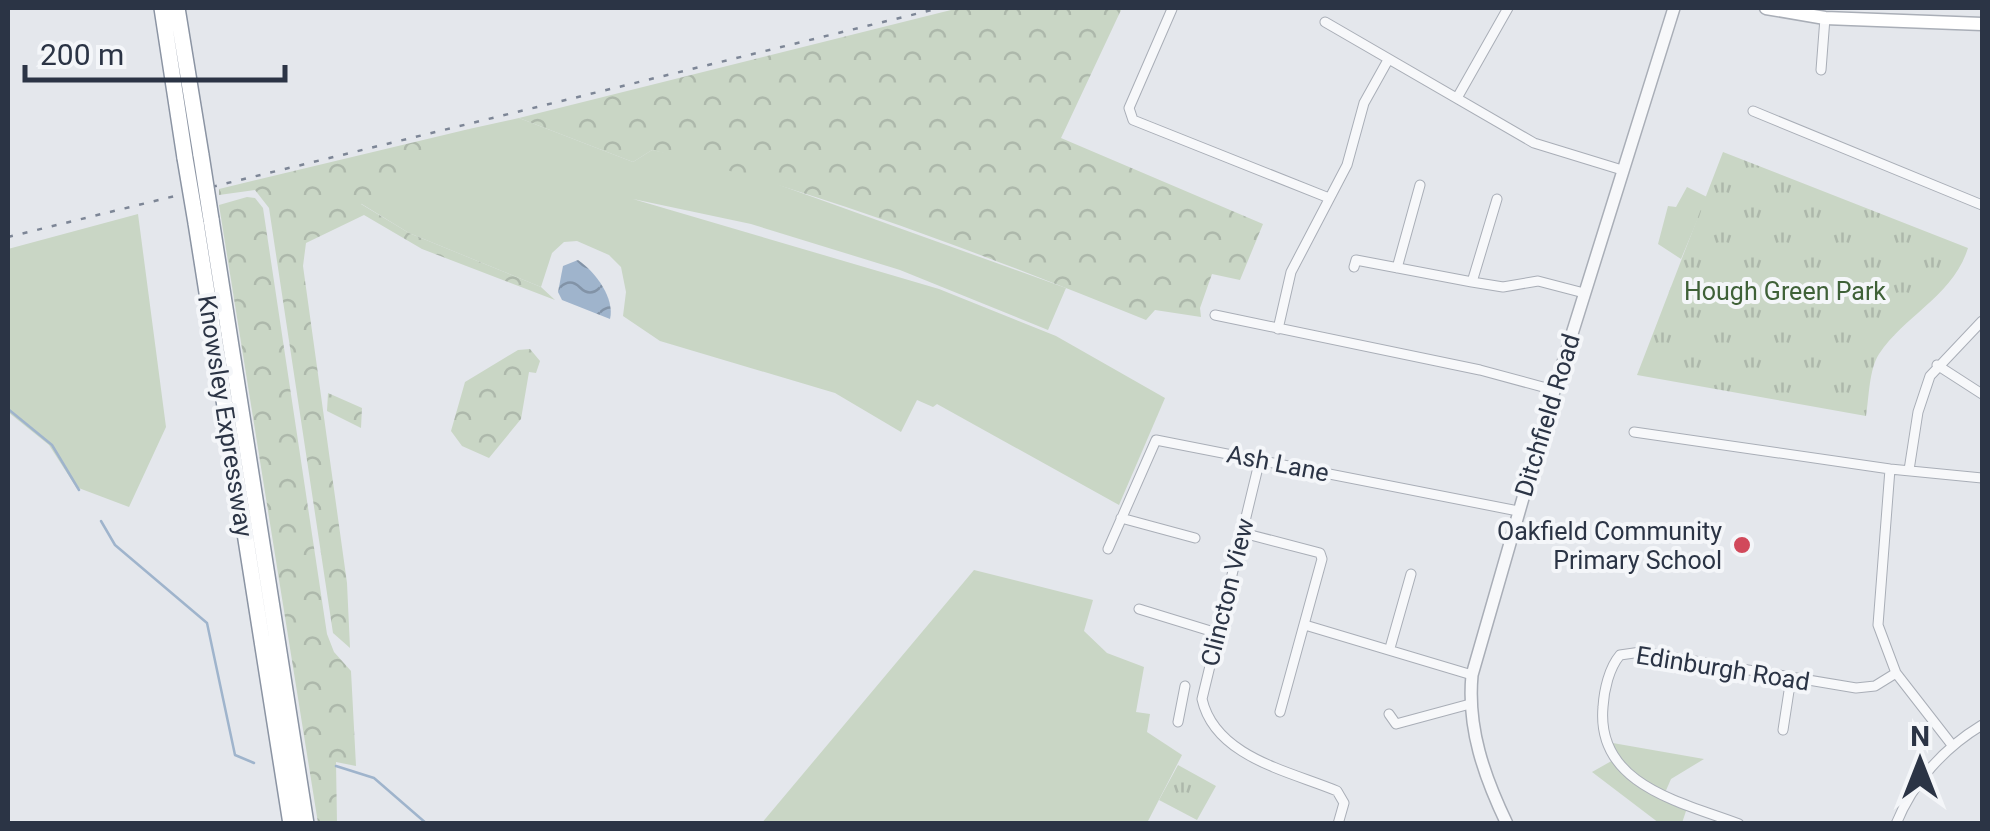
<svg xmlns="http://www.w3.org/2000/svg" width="1990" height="831" viewBox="0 0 1990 831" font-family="Roboto,sans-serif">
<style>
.green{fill:#c9d6c5}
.forest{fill:url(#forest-crowns)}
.park{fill:url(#park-tufts)}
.water{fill:url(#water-waves)}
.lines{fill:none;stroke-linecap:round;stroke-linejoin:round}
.stream{stroke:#9fb4cc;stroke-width:2.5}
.minor-casing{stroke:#a9aeb7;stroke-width:11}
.tertiary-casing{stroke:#a9aeb7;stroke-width:14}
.secondary-casing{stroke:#a9aeb7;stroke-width:15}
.trunk-casing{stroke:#8b94a3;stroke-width:18}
.minor{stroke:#f7f8fa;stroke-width:9}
.tertiary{stroke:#f7f8fa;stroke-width:11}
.secondary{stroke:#fff;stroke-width:12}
.trunk{stroke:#fff;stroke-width:15}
.rail{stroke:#7d8696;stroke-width:2.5;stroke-dasharray:5 10;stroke-linecap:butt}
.trunk-bridge-casing{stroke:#8b94a3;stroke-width:18;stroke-linecap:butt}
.trunk-bridge{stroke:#fff;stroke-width:15}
.poi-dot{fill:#d1495b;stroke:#f4f6f9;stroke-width:4}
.labels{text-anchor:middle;stroke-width:8;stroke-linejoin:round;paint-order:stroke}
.park-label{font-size:25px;fill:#3f6138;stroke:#f4f6f9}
.street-label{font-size:25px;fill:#2b3445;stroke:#f4f6f9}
.poi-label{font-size:25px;fill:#2b3445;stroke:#f4f6f9;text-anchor:end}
</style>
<defs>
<pattern id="forest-crowns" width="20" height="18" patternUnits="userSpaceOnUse" patternTransform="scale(2.5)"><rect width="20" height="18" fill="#c9d6c5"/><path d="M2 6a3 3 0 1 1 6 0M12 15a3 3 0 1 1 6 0" fill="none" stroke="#adb8ab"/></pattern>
<pattern id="park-tufts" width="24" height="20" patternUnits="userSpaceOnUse" patternTransform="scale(2.5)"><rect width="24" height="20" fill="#c9d6c5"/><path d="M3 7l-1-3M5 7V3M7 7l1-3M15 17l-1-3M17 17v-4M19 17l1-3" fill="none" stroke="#adb8ab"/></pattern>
<pattern id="water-waves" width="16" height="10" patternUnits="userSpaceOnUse" patternTransform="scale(2.5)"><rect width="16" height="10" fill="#9fb4cc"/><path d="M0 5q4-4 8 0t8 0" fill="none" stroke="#8293a7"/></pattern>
</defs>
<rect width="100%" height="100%" fill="#e4e7ec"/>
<path class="green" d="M519 118 633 162 652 150 724 165 1066 288 1048 330 900 270 751 224 633 199 939 289 1056 336 1165 398 1119 505 937 404 933 407 917 400 901 432 835 393 660 341 623 316 626 292 621 267 609 255 577 241 564 242 552 253 541 287 409 233 360 203 469 129Z
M1687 187 1707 197 1681 259 1658 244 1668 206 1676 207Z
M138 214 166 427 129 507 76 487 49 445 8 412V249Z
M974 570 1093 600 1084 631 1107 653 1144 667 1136 712 1150 714 1147 732 1182 755 1147 823 761 824Z
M1607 742 1704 759 1671 779 1664 795 1688 805 1682 823H1659L1592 772 1615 759Z"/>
<path class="forest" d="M959 8H1122L1061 138 1263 224 1240 280 1212 274 1200 308 1201 317 1155 310 1146 320C985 255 821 192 652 150L633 162 519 118Z
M469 129 444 156 361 204 409 233 541 287 555 300 422 249 364 215 306 243 303 266 347 583 350 648 333 633 269 208 255 190 219 195V189Z
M247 197 255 198 263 208 327 634 334 652 351 671 356 766 336 762 337 823H318L219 205Z
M530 349 540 361 536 373 529 372 521 419 489 458 462 446 451 431 465 382 518 350Z
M328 393 362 408 361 428 327 411Z"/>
<path class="park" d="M1723 152 1968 248C1953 296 1905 315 1879 354 1869 369 1869 398 1866 416L1637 375Z
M1178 765 1216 786 1197 820 1159 800Z"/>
<path class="water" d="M578 260C596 272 615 299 610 319L562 300 558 292 563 266Z"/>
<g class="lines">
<path class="stream" d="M8 409 52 445 79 490
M101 521 115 545 207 623 235 755 254 763
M336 766 374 778 427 824"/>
<defs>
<path id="minor" d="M1172 9 1129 108 1133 120 1329 198
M1325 22 1534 143 1622 170
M1821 70 1825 18
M1457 98 1508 8
M1753 111 1982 205
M1354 267 1356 260 1472 282 1503 287 1538 281 1584 293
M1397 268 1420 185
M1472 282 1497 199
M1215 315 1480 370 1554 390
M1278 329 1291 272 1347 165 1364 103 1388 60
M1937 365 1982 394
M1634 432 1890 469 1982 478
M1260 459 1202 699C1215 757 1289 771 1337 791L1344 803 1338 824
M1890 469 1878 625 1896 673 1952 745
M1909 470 1918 412 1930 376 1982 321
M1121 518 1195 538
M1243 533 1320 553 1322 559 1280 712
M1108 549 1156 440 1518 511
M1139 609 1217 633
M1305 625 1472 675
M1390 648 1411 574
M1389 714 1396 724 1470 704
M1178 722 1185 686
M1783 730 1791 678
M1739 824C1681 802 1596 785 1603 707 1604 690 1609 668 1620 655L1641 652 1856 688 1875 686 1896 673
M1896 824C1913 782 1944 748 1982 725"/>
<path id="tertiary" d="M1507 824C1484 776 1467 728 1472 675L1551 401 1674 8"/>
<path id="secondary" d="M1766 8 1825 18 1982 24"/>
<path id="trunk" d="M162 8 185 158
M177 8 201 155
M211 219 306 824
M196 223 291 824"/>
</defs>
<use href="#minor" class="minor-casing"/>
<use href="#tertiary" class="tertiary-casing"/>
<use href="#secondary" class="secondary-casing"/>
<use href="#trunk" class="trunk-casing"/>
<use href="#minor" class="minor"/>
<use href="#tertiary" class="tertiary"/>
<use href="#secondary" class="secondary"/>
<use href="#trunk" class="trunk"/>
<path class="rail" d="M8 237 940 8"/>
<defs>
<path id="trunk-bridge" d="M201 155 211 219
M185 158 196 223"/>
</defs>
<use href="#trunk-bridge" class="trunk-bridge-casing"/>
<use href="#trunk-bridge" class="trunk-bridge"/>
</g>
<circle class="poi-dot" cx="1742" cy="545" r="10"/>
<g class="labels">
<g class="park-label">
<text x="1785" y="300">Hough Green Park</text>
</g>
<g class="street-label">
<text transform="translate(1547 415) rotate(-73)" y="9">Ditchfield Road</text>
<text transform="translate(226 416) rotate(81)" y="9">Knowsley Expressway</text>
<text transform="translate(1278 463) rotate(11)" y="9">Ash Lane</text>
<text transform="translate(1227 592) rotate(-76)" y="9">Clincton View</text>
<text transform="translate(1723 668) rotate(9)" y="9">Edinburgh Road</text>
</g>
<g class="poi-label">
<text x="1722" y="540">Oakfield Community<tspan x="1722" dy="29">Primary School</tspan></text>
</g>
</g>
<rect width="1990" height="831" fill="none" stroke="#2b3445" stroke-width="20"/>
<g transform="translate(1920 761)" stroke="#f4f6f9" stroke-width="8" paint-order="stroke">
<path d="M0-8L18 38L0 25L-18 38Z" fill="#2b3445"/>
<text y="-15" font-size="28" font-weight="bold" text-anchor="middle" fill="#2b3445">N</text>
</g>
<path d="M25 65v15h260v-15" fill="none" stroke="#2b3445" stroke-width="5"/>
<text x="40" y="65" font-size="30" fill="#2b3445" stroke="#f4f6f9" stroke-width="8" paint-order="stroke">200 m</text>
</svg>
